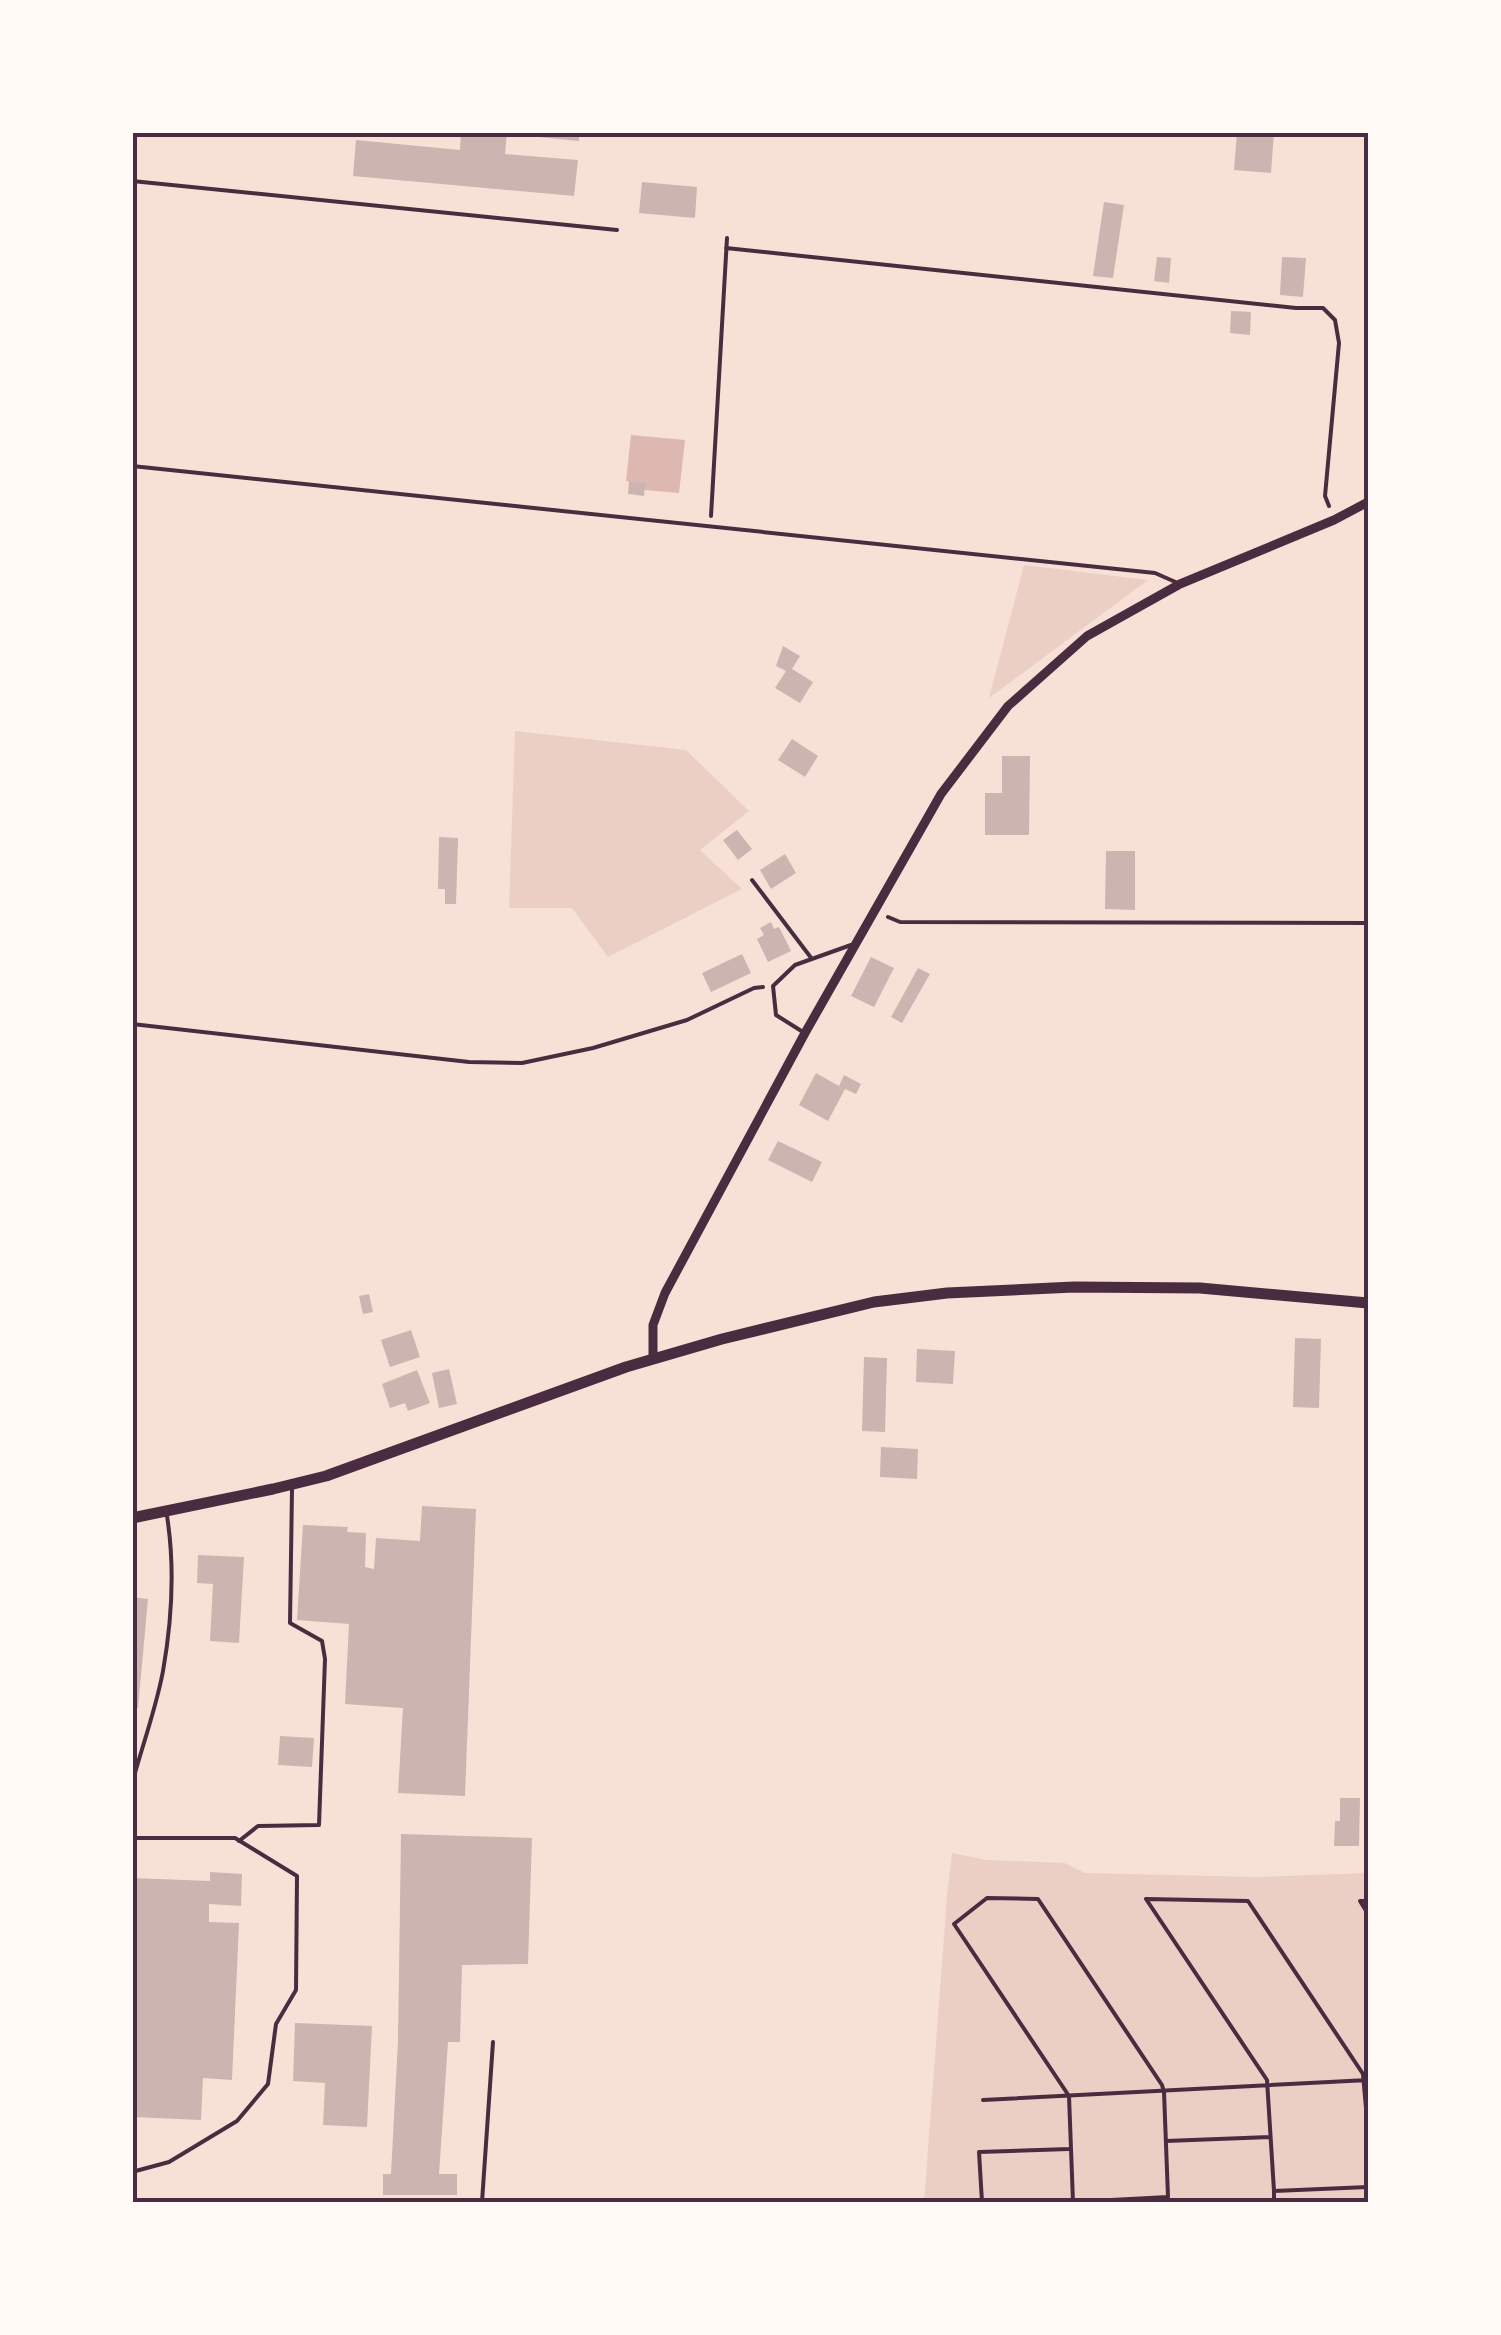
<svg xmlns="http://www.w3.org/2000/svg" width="1501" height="2335" viewBox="0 0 1501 2335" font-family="Barlow,sans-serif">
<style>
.green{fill:#ebcfc5}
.water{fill:#dcb8b0}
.building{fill:#ccb4b1}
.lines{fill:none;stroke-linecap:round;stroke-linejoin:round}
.path{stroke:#4a2c40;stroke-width:4}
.service{stroke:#4a2c40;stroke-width:4}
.minor{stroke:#4a2c40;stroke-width:9}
.tertiary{stroke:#4a2c40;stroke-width:11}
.neatline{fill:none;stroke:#4a2c40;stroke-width:4}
</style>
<rect width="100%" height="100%" fill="#f7e1d7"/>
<path class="green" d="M1024 565 1148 580 989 698Z
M515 731 686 750 749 811 700 850 742 889 608 957 572 908H509Z
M952 1853 987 1860 1065 1863 1085 1873 1258 1877 1368 1873V2202H924L947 1896Z"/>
<path class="water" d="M631 435 685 440 679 493 644 490V483L626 481Z"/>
<path class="building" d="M461 132H507L505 154 578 160 574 196 353 176 356 140 460 150Z
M517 132H579V141L517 135Z
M1237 132H1274L1271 173 1234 170Z
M642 182 697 187 695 218 639 213Z
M1104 202 1124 205 1113 278 1093 276Z
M1157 257 1171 258 1169 283 1154 281Z
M1282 257 1306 258 1303 297 1280 295Z
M1231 311 1251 312 1250 335 1230 333Z
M629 481 645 483 644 496 628 494Z
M783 646 800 656 792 669 813 682 800 703 775 688 786 671 776 666Z
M792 739 818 756 805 777 778 760Z
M1002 756H1030L1029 835H985V793H1002Z
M737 830 752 849 738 860 723 840Z
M439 837 458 838 456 904H445V889H438Z
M1106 851H1135V910L1105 909Z
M785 854 796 873 771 889 760 870Z
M771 922 774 929 779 927 791 951 768 962 757 939 764 935 760 928Z
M742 954 751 973 711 992 702 973Z
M871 957 894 968 874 1007 851 996Z
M918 968 930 974 902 1023 891 1017Z
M816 1073 839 1086 844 1075 861 1084 856 1094 845 1089 828 1121 799 1105Z
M778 1141 822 1162 812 1182 768 1160Z
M369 1294 373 1312 363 1314 359 1296Z
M411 1330 420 1357 390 1367 381 1340Z
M1295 1338 1321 1339 1319 1408 1293 1407Z
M917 1349 955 1351 953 1384 916 1382Z
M864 1357 887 1358 885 1432 862 1431Z
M449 1369 457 1404 439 1408 432 1373Z
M417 1370 430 1403 408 1411 405 1403 390 1408 382 1384Z
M881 1447 918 1449 917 1479 880 1477Z
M422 1506 476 1509 465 1796 398 1793 403 1708 345 1704 349 1624 297 1620 303 1525 348 1527 347 1532 366 1533 365 1567 374 1569 376 1538 420 1541Z
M198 1555 244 1557 239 1643 210 1641 213 1584 197 1583Z
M132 1597 148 1599 138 1708H132Z
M280 1736 314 1738 312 1767 278 1765Z
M1340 1798H1360L1359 1846H1334L1335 1821H1340Z
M401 1834 532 1838 528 1964 462 1965 460 2042H448L439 2174H457V2195H383V2174H391L398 2041Z
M210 1872 242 1874 241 1906 209 1904V1922L239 1923 232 2080 203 2078 201 2120 132 2117V1878L210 1881Z
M295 2023 372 2026 367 2127 323 2125 325 2083 293 2081Z"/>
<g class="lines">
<path class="path" d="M132 181 617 230
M726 248 1296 308H1323L1335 320 1339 343 1325 496 1329 506
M711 516 727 238
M888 917 900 922 1368 923
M132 1024 469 1062 522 1063 593 1048 687 1020 754 988 763 987
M987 1898 1038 1899 1162 2085 1164 2092 1168 2197 1073 2202 1069 2096 954 1924Z
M1146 1899 1267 2080 1274 2191 1368 2187
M1146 1899 1248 1901 1363 2074 1368 2131
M1368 1901H1360L1368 1914
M983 2100 1368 2080
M1367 2131 1368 2164
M1166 2141 1270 2137
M1274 2191V2202
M982 2202 979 2152 1069 2149"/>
<path class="service" d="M132 466 1155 573 1180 584
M752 880 812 959
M803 1032 776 1015 773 986 795 965 851 945
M132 1784C142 1746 156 1709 163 1671 172 1620 175 1567 167 1516
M132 1838H235L297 1876 296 1990 276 2024 268 2084 237 2121 169 2162 132 2172
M239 1841 258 1826 319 1825 325 1659 322 1641 290 1623 292 1490
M482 2202 493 2042"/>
<path class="minor" d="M653 1359V1325L665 1293 805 1033 941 794 1008 706 1087 636 1180 584 1334 520 1368 502"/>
<path class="tertiary" d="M132 1518 273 1489 326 1476 626 1367 722 1339 874 1302 947 1293 1074 1287 1200 1288 1368 1303"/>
</g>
<rect width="1501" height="2335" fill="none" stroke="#fffaf5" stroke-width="270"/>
<rect x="135" y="135" width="1231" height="2065" class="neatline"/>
</svg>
